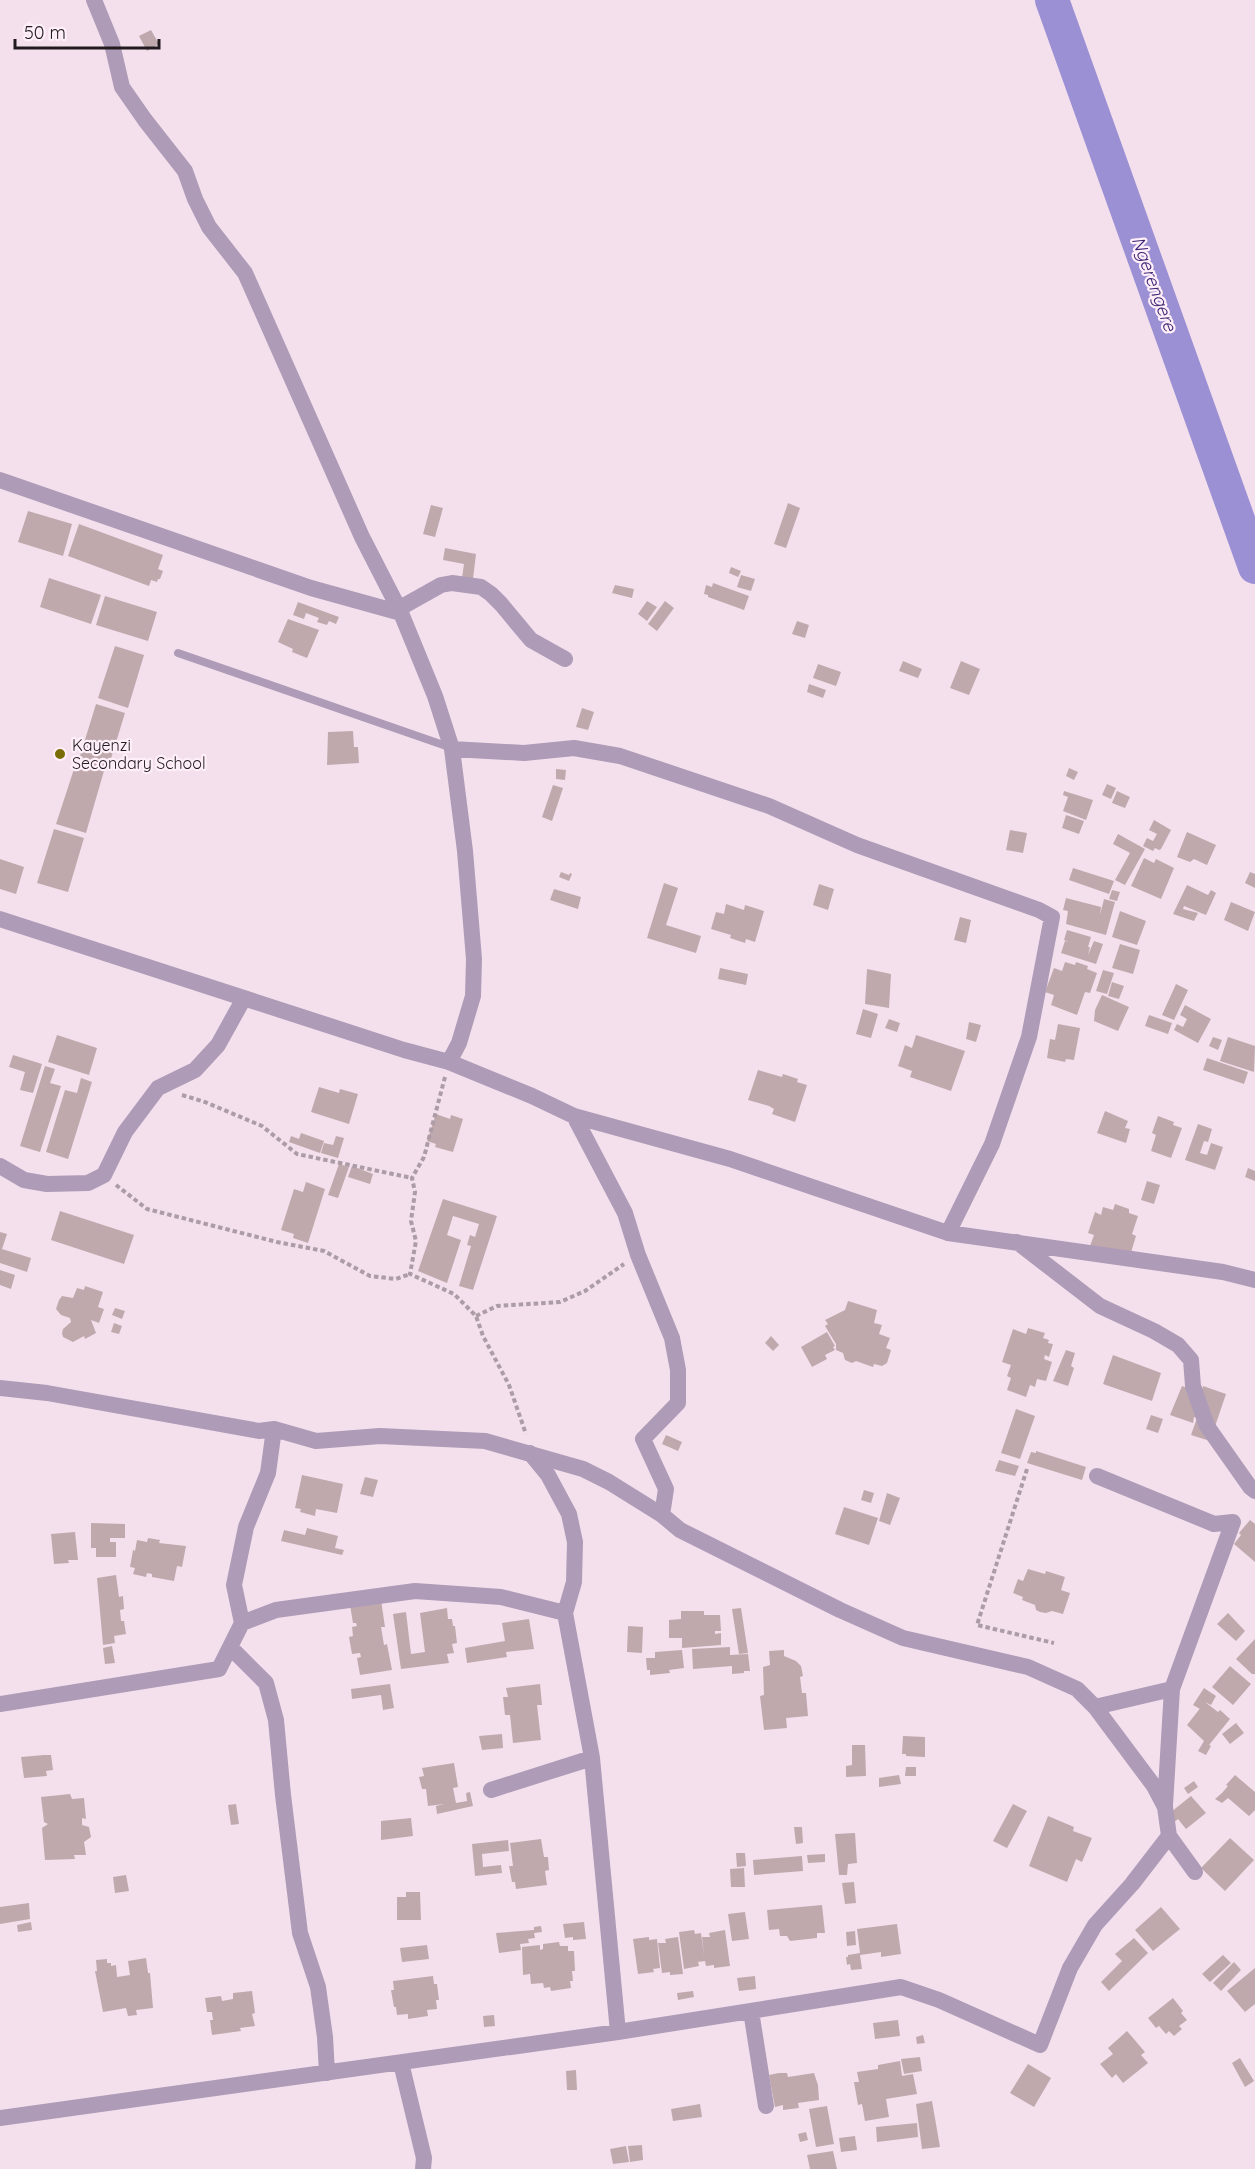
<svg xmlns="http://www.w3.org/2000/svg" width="1255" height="2169" viewBox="0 0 1255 2169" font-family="Quicksand,sans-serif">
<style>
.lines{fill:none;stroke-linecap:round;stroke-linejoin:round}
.river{stroke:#9b90d4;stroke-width:34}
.building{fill:#bfa9ad}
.path{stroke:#ac9ca6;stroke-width:4;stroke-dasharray:4.5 3;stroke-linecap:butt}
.service{stroke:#ae9bb7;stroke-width:8}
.minor{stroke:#ae9bb7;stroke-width:16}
.poi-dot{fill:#7a6c06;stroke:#ffeff9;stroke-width:2}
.labels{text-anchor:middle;stroke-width:4.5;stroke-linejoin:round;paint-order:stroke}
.poi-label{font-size:16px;fill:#211a1e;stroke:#ffeff9;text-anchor:start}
.water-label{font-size:18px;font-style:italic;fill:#3b2473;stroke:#ffeff9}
</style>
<rect width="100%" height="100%" fill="#f4e0ed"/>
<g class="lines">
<path class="river" d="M1052 0 1255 567"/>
</g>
<path class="building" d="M151 30 159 44 147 51 139 36Z
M788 503 800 508 786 548 774 544Z
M431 505 443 508 435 537 423 534Z
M28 511 72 524 63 556 18 542Z
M79 524 163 555 158 569 163 571 160 579H158L157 582 151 580 149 586 68 556Z
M445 548 476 554 473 579 462 578 464 564 443 560Z
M731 567 741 571 738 577 729 573Z
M741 575 755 579 751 591 737 587Z
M49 578 101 595 91 624 40 607Z
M713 583 749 596 744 610 708 597V595L704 594 706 585 712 587Z
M615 585 634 589 632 598 612 593Z
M105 596 157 612 148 641 96 625Z
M647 601 657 607 647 621 638 614Z
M665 601 674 608 657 631 648 624Z
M298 602 339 617 336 624 329 621 327 625 317 622 319 618 306 613 304 619 293 615Z
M288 619 319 630 307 658 292 652 293 649 278 642Z
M797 621 809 625 805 638 792 634Z
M115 646 144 655 128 708 98 698Z
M903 661 922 669 918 678 899 671Z
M961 661 980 669 969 695 950 688Z
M818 664 841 672 836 686 813 678Z
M809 684 826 690 823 698 807 692Z
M96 704 125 713 109 765 106 764 86 833 56 824 74 769 79 771 83 757 80 756Z
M582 708 594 712 588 730 576 727Z
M353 731 354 747H358L359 763 327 765 328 732Z
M1069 768 1078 772 1074 780 1066 776Z
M556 769 566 770 565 780 556 779Z
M1107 784 1116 788 1111 799 1102 795Z
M553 785 563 788 552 821 542 817Z
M1064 791 1093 800 1086 820 1063 811 1068 797 1063 795Z
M1117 791 1130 797 1125 808 1112 803Z
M1066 815 1084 821 1079 834 1062 828Z
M1154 820 1171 830 1161 849 1159 850 1155 848 1153 851 1143 846 1147 838 1153 841 1157 834 1149 830Z
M54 829 84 838 68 892 37 883Z
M1010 830 1027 833 1023 853 1006 850Z
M1187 832 1216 845 1207 865 1194 859 1190 862 1177 857Z
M1118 834 1145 849 1125 885 1115 880 1130 853 1113 844Z
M1144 858 1154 863 1156 859 1174 868 1161 899 1131 886Z
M0 859 24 867 16 894 0 889Z
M1073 868 1114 881 1109 894 1069 880Z
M561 872 569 875 570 873 572 874 569 881 559 877Z
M1250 872 1255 874V888L1245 883Z
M664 883 678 888 666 925 701 936 696 953 647 938Z
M819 884 834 889 828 910 813 905Z
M1187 885 1208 895 1211 890 1216 893 1206 915 1184 906 1183 909 1198 913 1194 921 1173 914Z
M554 889 581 897 578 909 550 900Z
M1112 890 1120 892 1117 901 1109 899Z
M1066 898 1101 907 1100 915 1104 899 1115 902 1106 935 1066 924 1068 911 1063 910Z
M1231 902 1255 912 1248 931 1224 920Z
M726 904 744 910 745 905 764 911 755 942 746 939 745 943 730 938 731 935 711 929 716 912 724 914Z
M1120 911 1146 921 1137 945 1112 937Z
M960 917 971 920 966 943 954 940Z
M1067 930 1091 937 1088 947H1090L1088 955 1094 941 1103 944 1096 964 1061 953 1065 941 1069 942 1064 940Z
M1120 944 1140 950 1133 974 1112 968Z
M1065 962 1075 965 1076 962 1088 966 1087 969 1097 973 1090 993 1085 992 1077 1015 1051 1005 1054 995 1045 992 1054 968 1062 971Z
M720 968 748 974 746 985 718 979Z
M867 969 891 974 889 1008 865 1004Z
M1103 970 1114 973 1107 994 1096 991Z
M1112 982 1124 986 1119 999 1108 996Z
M1176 984 1188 990 1174 1020 1162 1015Z
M1102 995 1129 1007 1118 1031 1094 1021 1095 1010Z
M1185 1005 1211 1019 1198 1043 1174 1030 1177 1024 1183 1027 1187 1019 1180 1015Z
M863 1009 878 1014 871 1038 856 1034Z
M1149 1015 1172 1023 1168 1034 1145 1026Z
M889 1019 900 1023 897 1032 885 1028Z
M969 1022 981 1025 976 1042 966 1039Z
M1058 1024 1080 1028 1074 1060 1066 1059 1065 1062 1047 1058 1050 1039 1055 1040Z
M57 1035 97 1048 89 1075 48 1062Z
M916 1035 965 1051 951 1091 910 1077 912 1071 898 1066 905 1045 912 1048Z
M1213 1037 1222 1040 1218 1050 1209 1046Z
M1228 1037 1255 1046 1254 1072 1220 1061Z
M13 1055 42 1064 33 1093 20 1090 25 1072 9 1067Z
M1207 1058 1248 1072 1244 1084 1203 1070Z
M45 1066 55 1069 50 1083 61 1086 40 1152 20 1146Z
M758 1070 782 1077 783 1074 798 1079 797 1082 807 1085 795 1122 772 1114 774 1109 769 1106 748 1100Z
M81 1078 92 1082 68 1159 46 1152 65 1090 77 1093Z
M319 1087 339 1093 340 1089 358 1094 349 1124 311 1112Z
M1105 1111 1128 1121 1125 1128 1130 1129 1126 1143 1097 1133Z
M436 1114 450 1119 451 1115 463 1119 453 1152 435 1147 436 1144 427 1141Z
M1158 1116 1174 1122 1173 1125 1182 1128 1171 1158 1151 1151 1156 1135 1152 1133Z
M1198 1124 1212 1129 1208 1142 1204 1141 1200 1153 1207 1155 1211 1143 1223 1147 1215 1170 1185 1160Z
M301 1133 324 1141 320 1153 289 1142 291 1136 299 1139Z
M336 1136 344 1138 338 1158 321 1153 324 1143 333 1145Z
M339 1164 349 1167 338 1198 328 1195Z
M352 1166 373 1174 370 1184 348 1177Z
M1248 1168 1255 1171V1181L1245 1177Z
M1147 1181 1160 1185 1154 1204 1141 1200Z
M306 1182 325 1189 308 1243 293 1238 294 1234 281 1230 294 1189 303 1192Z
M443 1199 497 1216 473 1290 459 1286 471 1246 467 1245 470 1235 475 1237 479 1224 453 1216 447 1235 461 1240 447 1283 418 1271Z
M1115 1204 1129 1209V1213L1138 1216 1132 1234 1136 1236 1129 1259 1089 1249 1094 1235 1088 1233 1095 1212 1101 1215 1103 1207 1113 1210Z
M60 1211 134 1235 124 1264 51 1240Z
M0 1232 7 1234 2 1249 31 1258 27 1272 0 1263Z
M0 1270 15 1275 11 1289 0 1285Z
M85 1286 103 1292 98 1307 104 1309 99 1323 91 1320 96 1333 85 1339 84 1336 73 1342 63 1337 62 1333 63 1329 71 1322 70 1318 61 1315 56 1309 59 1300 62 1296 73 1298 77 1288 84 1290Z
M848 1301 877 1310 874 1323 882 1325 879 1334 890 1338 886 1348 891 1350 887 1363 882 1366 874 1364 873 1367 870 1366 856 1361 852 1363 845 1360 843 1353 836 1350V1344L825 1326 828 1324 825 1320 845 1310Z
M115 1308 125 1311 122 1319 112 1315Z
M114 1323 122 1326 119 1334 111 1332Z
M1028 1328 1045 1333 1043 1338 1049 1340 1048 1343 1053 1344 1049 1357 1045 1355 1044 1359 1052 1362 1046 1381 1037 1379 1035 1387 1030 1385 1026 1397 1007 1390 1011 1378 1007 1376 1011 1365 1002 1362 1013 1329 1026 1334Z
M827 1332 835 1346 833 1347 835 1350 825 1355 827 1359 812 1367 801 1347Z
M771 1336 779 1345 773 1351 765 1343Z
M1066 1350 1075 1353 1071 1366 1074 1368 1068 1386 1053 1381Z
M1113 1355 1161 1373 1152 1401 1103 1384Z
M1182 1386 1201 1393 1203 1386 1226 1394 1210 1441 1191 1435 1197 1418 1194 1417 1193 1423 1170 1415Z
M1016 1409 1035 1416 1020 1459 1001 1453Z
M1151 1415 1163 1419 1158 1433 1146 1429Z
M666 1435 682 1442 678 1451 662 1444Z
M1036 1451 1086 1467 1082 1480 1027 1463 1031 1452 1036 1453Z
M999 1460 1019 1466 1015 1476 995 1471Z
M302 1475 343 1484 337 1513 316 1509 315 1516 300 1512 301 1509 295 1508Z
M365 1477 378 1480 373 1497 360 1494Z
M864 1490 874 1493 871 1503 861 1500Z
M887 1493 900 1498 890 1525 879 1521Z
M844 1507 878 1518 869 1545 835 1534Z
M1250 1520 1255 1524V1562L1234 1544 1241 1535 1239 1533Z
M91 1523 125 1524V1538H110V1542H116V1557H96V1548H91Z
M307 1528 338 1536 335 1548 344 1550 342 1555 281 1541 284 1530 305 1535Z
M75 1532 78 1560H68L69 1563 54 1564 51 1534Z
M148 1538 160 1540 159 1543 186 1546 182 1567 177 1566 174 1581 152 1577V1574L147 1573 146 1577 133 1574 135 1568 130 1567 133 1550 135 1551 137 1540 147 1542Z
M1028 1569 1045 1574 1046 1571 1065 1577 1061 1590 1070 1593 1063 1614 1052 1611 1046 1613 1040 1612 1036 1610 1035 1605 1022 1600 1023 1597 1013 1593 1018 1579 1023 1581Z
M116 1575 119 1597 123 1596 124 1609 120 1610 121 1621H124L126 1634 114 1636 115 1643 103 1645 97 1578Z
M381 1600 385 1627H381L384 1645 387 1644 392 1670 360 1675 357 1658 361 1657 360 1653 352 1654 349 1637 353 1636 352 1627 357 1626 356 1623H353L350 1605Z
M447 1608 448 1619H452L453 1626H455L457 1643 452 1644 454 1653 447 1654 449 1663 401 1669 393 1614 406 1612 411 1654 425 1652 420 1613Z
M741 1608 748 1653 739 1654 732 1609Z
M681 1611H704V1615H720L721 1631H715V1634L721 1633V1645L682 1648V1638H669V1620L681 1619Z
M1228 1613 1245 1631 1236 1641 1217 1624Z
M529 1619 534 1649 506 1652 507 1657 467 1663 465 1648 505 1641 502 1623Z
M628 1626 643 1627 642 1653 627 1652Z
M1255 1639V1674H1252L1236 1659Z
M112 1646 115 1663 105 1664 103 1648Z
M730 1647V1655L748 1654 750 1671H744V1673L732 1674V1666L693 1669 692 1649Z
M682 1650 684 1668 669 1670 670 1673 650 1675V1670H647L646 1658H655V1652Z
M784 1650V1656L796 1661 801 1666 803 1676 800 1677 802 1693H806L808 1716 786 1718 787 1728 764 1730 760 1696 764 1695 763 1667 770 1665 769 1651Z
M1230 1666 1251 1684 1233 1705 1212 1687Z
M390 1684 394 1708 383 1710 381 1695 352 1699 351 1689Z
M540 1684 542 1705H537L541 1740 513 1743 510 1715H505L503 1697H508L506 1688Z
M1204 1688 1216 1696 1211 1705 1205 1702 1200 1709 1193 1705Z
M1205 1702 1218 1712 1220 1710 1230 1719 1209 1745 1211 1746 1206 1755 1198 1751 1204 1741 1187 1725Z
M1236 1723 1244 1733 1230 1744 1222 1734Z
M502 1734 503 1748 482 1750 479 1736Z
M903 1736 925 1737V1757L906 1756V1754H902Z
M852 1745H865L866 1776 846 1777V1766L852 1765Z
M44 1755H51L53 1770 46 1771 47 1776 24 1778 21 1757Z
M454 1763 458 1787 453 1788 456 1803 467 1801 466 1793 470 1792 473 1806 437 1814 436 1806 444 1804 428 1806 426 1789H422L419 1777 424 1776 422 1768Z
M906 1767H916V1776H905Z
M899 1775 901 1784 879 1787V1778Z
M1235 1775 1255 1792V1810L1249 1816 1228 1798 1222 1803 1215 1799 1222 1793 1228 1786 1226 1785Z
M1194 1781 1198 1787 1188 1794 1184 1788Z
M70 1794 72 1799 84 1798 86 1819 82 1818V1825L89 1827 91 1837 84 1842 86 1855H74L75 1859 45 1860 42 1828 48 1824 44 1822 41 1797Z
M1191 1796 1206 1813 1186 1829 1178 1819 1173 1823 1171 1812Z
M236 1804 239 1824 231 1825 228 1805Z
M1013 1804 1027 1811 1007 1848 993 1841Z
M1048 1816 1074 1827 1073 1831 1092 1838 1082 1862 1076 1859 1067 1882 1029 1866Z
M411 1818 413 1836 381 1840V1821Z
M794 1827H802L803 1843 796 1844Z
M855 1833 857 1863 848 1864 847 1875H839L835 1834Z
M1230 1838 1254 1860 1225 1891 1201 1868Z
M541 1839 544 1857H548L549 1870 545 1871 547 1885 516 1889 515 1882H512L509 1866H513L510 1843Z
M508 1840 509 1851 482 1854 483 1867 501 1865 502 1873 475 1876 472 1844Z
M736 1853H745L746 1866 737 1867Z
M825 1854V1862L808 1863 807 1855Z
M802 1856 803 1871 754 1875 753 1860Z
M744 1868 745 1887H731L730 1869Z
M126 1875 129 1891 115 1893 113 1877Z
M854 1882 856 1903 845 1904 842 1883Z
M406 1892H420L421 1920H397V1897H406Z
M29 1903 30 1919 0 1924V1907Z
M822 1905 825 1933H817V1938L790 1941 787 1936H780L779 1929 769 1930 767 1910Z
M1161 1907 1180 1929 1153 1951 1135 1930Z
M745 1912 749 1939 732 1941 728 1914Z
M31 1922 32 1930 18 1932 17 1925Z
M584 1922 586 1939 573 1940V1937L565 1938 563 1924Z
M897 1924 901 1954 881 1957V1952L860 1955 862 1969 851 1970 850 1964 847 1965 846 1957H848V1955L860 1953 857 1929Z
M541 1926 542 1932 534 1933 535 1938 528 1939 529 1943 520 1944 521 1950 499 1953 496 1933 534 1930V1927Z
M694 1930 695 1934 701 1933 704 1956 702 1937H710L709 1933 725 1930 730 1966 714 1968V1965L706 1966 705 1961 698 1962 699 1966 684 1969 679 1932Z
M855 1931 856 1945 847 1946 846 1932Z
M649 1937V1940L657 1939 660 1968 653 1969 654 1972 638 1974 633 1939Z
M678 1937 683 1974 670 1975V1972L662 1973 658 1943H666L665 1939Z
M1134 1938 1148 1953 1109 1991 1101 1982 1122 1961 1115 1954Z
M559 1942 560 1946H568V1951H574L575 1971H572L573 1981H570L571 1988 551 1991 550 1987 544 1988 543 1983 531 1984 530 1974 523 1975 522 1947 540 1945V1950L543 1949V1944Z
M427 1945 429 1959 402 1962 400 1948Z
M1223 1955 1231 1963 1210 1982 1202 1974Z
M146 1958 148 1973H150L153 2008 136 2010 137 2015 128 2016 126 2008 103 2012 95 1971H97L96 1960 107 1959V1963H111V1966L116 1965 117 1977 130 1975 128 1961Z
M1234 1962 1241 1970 1221 1991 1213 1983Z
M1255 1968V2004L1245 2012 1227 1991Z
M433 1976 434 1984H437L439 2000H436L437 2009 427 2010 428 2016 408 2019V2014L397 2015 396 2007H394L391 1990H394L393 1981Z
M755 1976 756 1989 739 1991 737 1978Z
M252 1991 255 2013 252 2014 255 2026 240 2028 241 2031 212 2035 210 2020H213L212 2013V2012H207L205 1998 221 1996 222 2001 233 1999V1993Z
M693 1991 694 1997 678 2000 677 1993Z
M1173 1998 1183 2011 1181 2013 1187 2020 1179 2026 1182 2029 1174 2036 1169 2031 1166 2034 1159 2026 1156 2028 1148 2018Z
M494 2015 495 2026 484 2027 483 2016Z
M898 2020 900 2036 875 2039 873 2023Z
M1127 2031 1145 2052 1141 2055 1148 2063 1123 2083 1116 2074 1112 2078 1100 2064 1113 2054 1108 2048Z
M923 2035 925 2043 917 2044 916 2037Z
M920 2057 922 2071 904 2074 901 2059Z
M1240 2058 1254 2081 1245 2087 1232 2063Z
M900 2061 902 2076 913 2074 917 2094 886 2099 889 2117 865 2121 862 2104 858 2105 854 2082H859L857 2072 878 2069V2065Z
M1028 2064 1051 2078 1034 2107 1010 2093Z
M576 2070 577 2090H567L566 2071Z
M779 2073H787L788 2077 814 2073 818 2085 819 2100 798 2103 799 2108 783 2110V2105L775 2107 769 2075Z
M932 2101 940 2147 922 2149 916 2104Z
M700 2104 702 2117 673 2121 671 2109Z
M827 2106 834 2144 816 2147 809 2109Z
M917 2123 918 2137 877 2142 876 2127Z
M806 2132 808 2140 800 2142 798 2134Z
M855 2136 857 2150 841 2152 839 2138Z
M642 2145 643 2160 630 2162 628 2146Z
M626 2146 629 2162 613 2164 610 2149Z
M833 2151 837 2169H810L807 2155Z"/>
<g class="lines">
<path class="path" d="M445 1077 424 1157 412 1178 415 1192 411 1221 416 1241 410 1274 454 1294 476 1316 483 1336 509 1385 526 1434
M182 1095 205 1102 262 1126 297 1154 412 1178
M116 1185 147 1209 277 1242 324 1251 370 1276 396 1279 410 1274
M476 1316 497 1306 560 1302 585 1291 624 1264
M1027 1469 977 1625 1054 1643"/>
<path class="service" d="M178 653 452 748"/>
<path class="minor" d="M94 0 112 44 122 87 145 120 185 171 195 199 209 227 245 273 362 537 401 613 435 696 452 749 465 851 474 959 473 996 459 1043 449 1062
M0 480 311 588 401 613 400 608 441 585 452 583 481 587 491 594 501 604 531 640 565 659
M452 749 524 753 574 748 620 756 769 806 857 845 1039 910 1052 917 1029 1037 992 1144 948 1233
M0 919 404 1050 449 1062 532 1096 574 1116 730 1159 948 1233 1223 1272 1255 1280
M574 1116 625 1213 638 1255 672 1338 678 1370V1403L643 1439 666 1489 662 1515
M0 1166 24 1180 47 1184 88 1183 104 1175 125 1132 158 1088 195 1070 218 1045 244 998
M1017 1242 1100 1306 1154 1331 1178 1345 1191 1360 1193 1386 1207 1426 1250 1487 1255 1491
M0 1388 47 1393 259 1431 274 1429 316 1441 380 1436 485 1441 583 1469 609 1482 662 1515 680 1530 840 1610 903 1638 1028 1667 1077 1689 1095 1707 1154 1786 1165 1807 1169 1836 1195 1872
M530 1453 548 1475 569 1514 575 1542 574 1582 565 1613 592 1758 618 2032
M242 1623 234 1585 246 1527 268 1473 274 1429
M231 1648 266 1683 276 1720 283 1795 300 1933 318 1987 325 2037 327 2073
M0 1704 219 1669 242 1623 276 1610 415 1591 501 1597 565 1613
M1095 1707 1172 1689 1233 1522 1214 1524 1097 1476
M491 1790 592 1758
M1165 1805 1172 1689
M751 2011 766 2106
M401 2063 424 2158 423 2169
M0 2118 618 2032 901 1987 939 2000 1040 2045 1070 1968 1095 1925 1132 1884 1169 1836"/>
</g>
<circle class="poi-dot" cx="60" cy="754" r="6"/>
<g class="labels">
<g class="poi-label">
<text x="72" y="751">Kayenzi<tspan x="72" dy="18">Secondary School</tspan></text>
</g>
<g class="water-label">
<text transform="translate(1154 284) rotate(70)" y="6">Ngerengere</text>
</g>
</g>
<path d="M15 39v9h144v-9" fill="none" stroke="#211a1e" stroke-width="3"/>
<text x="24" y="39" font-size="18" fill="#211a1e" stroke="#ffeff9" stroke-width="4.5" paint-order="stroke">50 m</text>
</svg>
